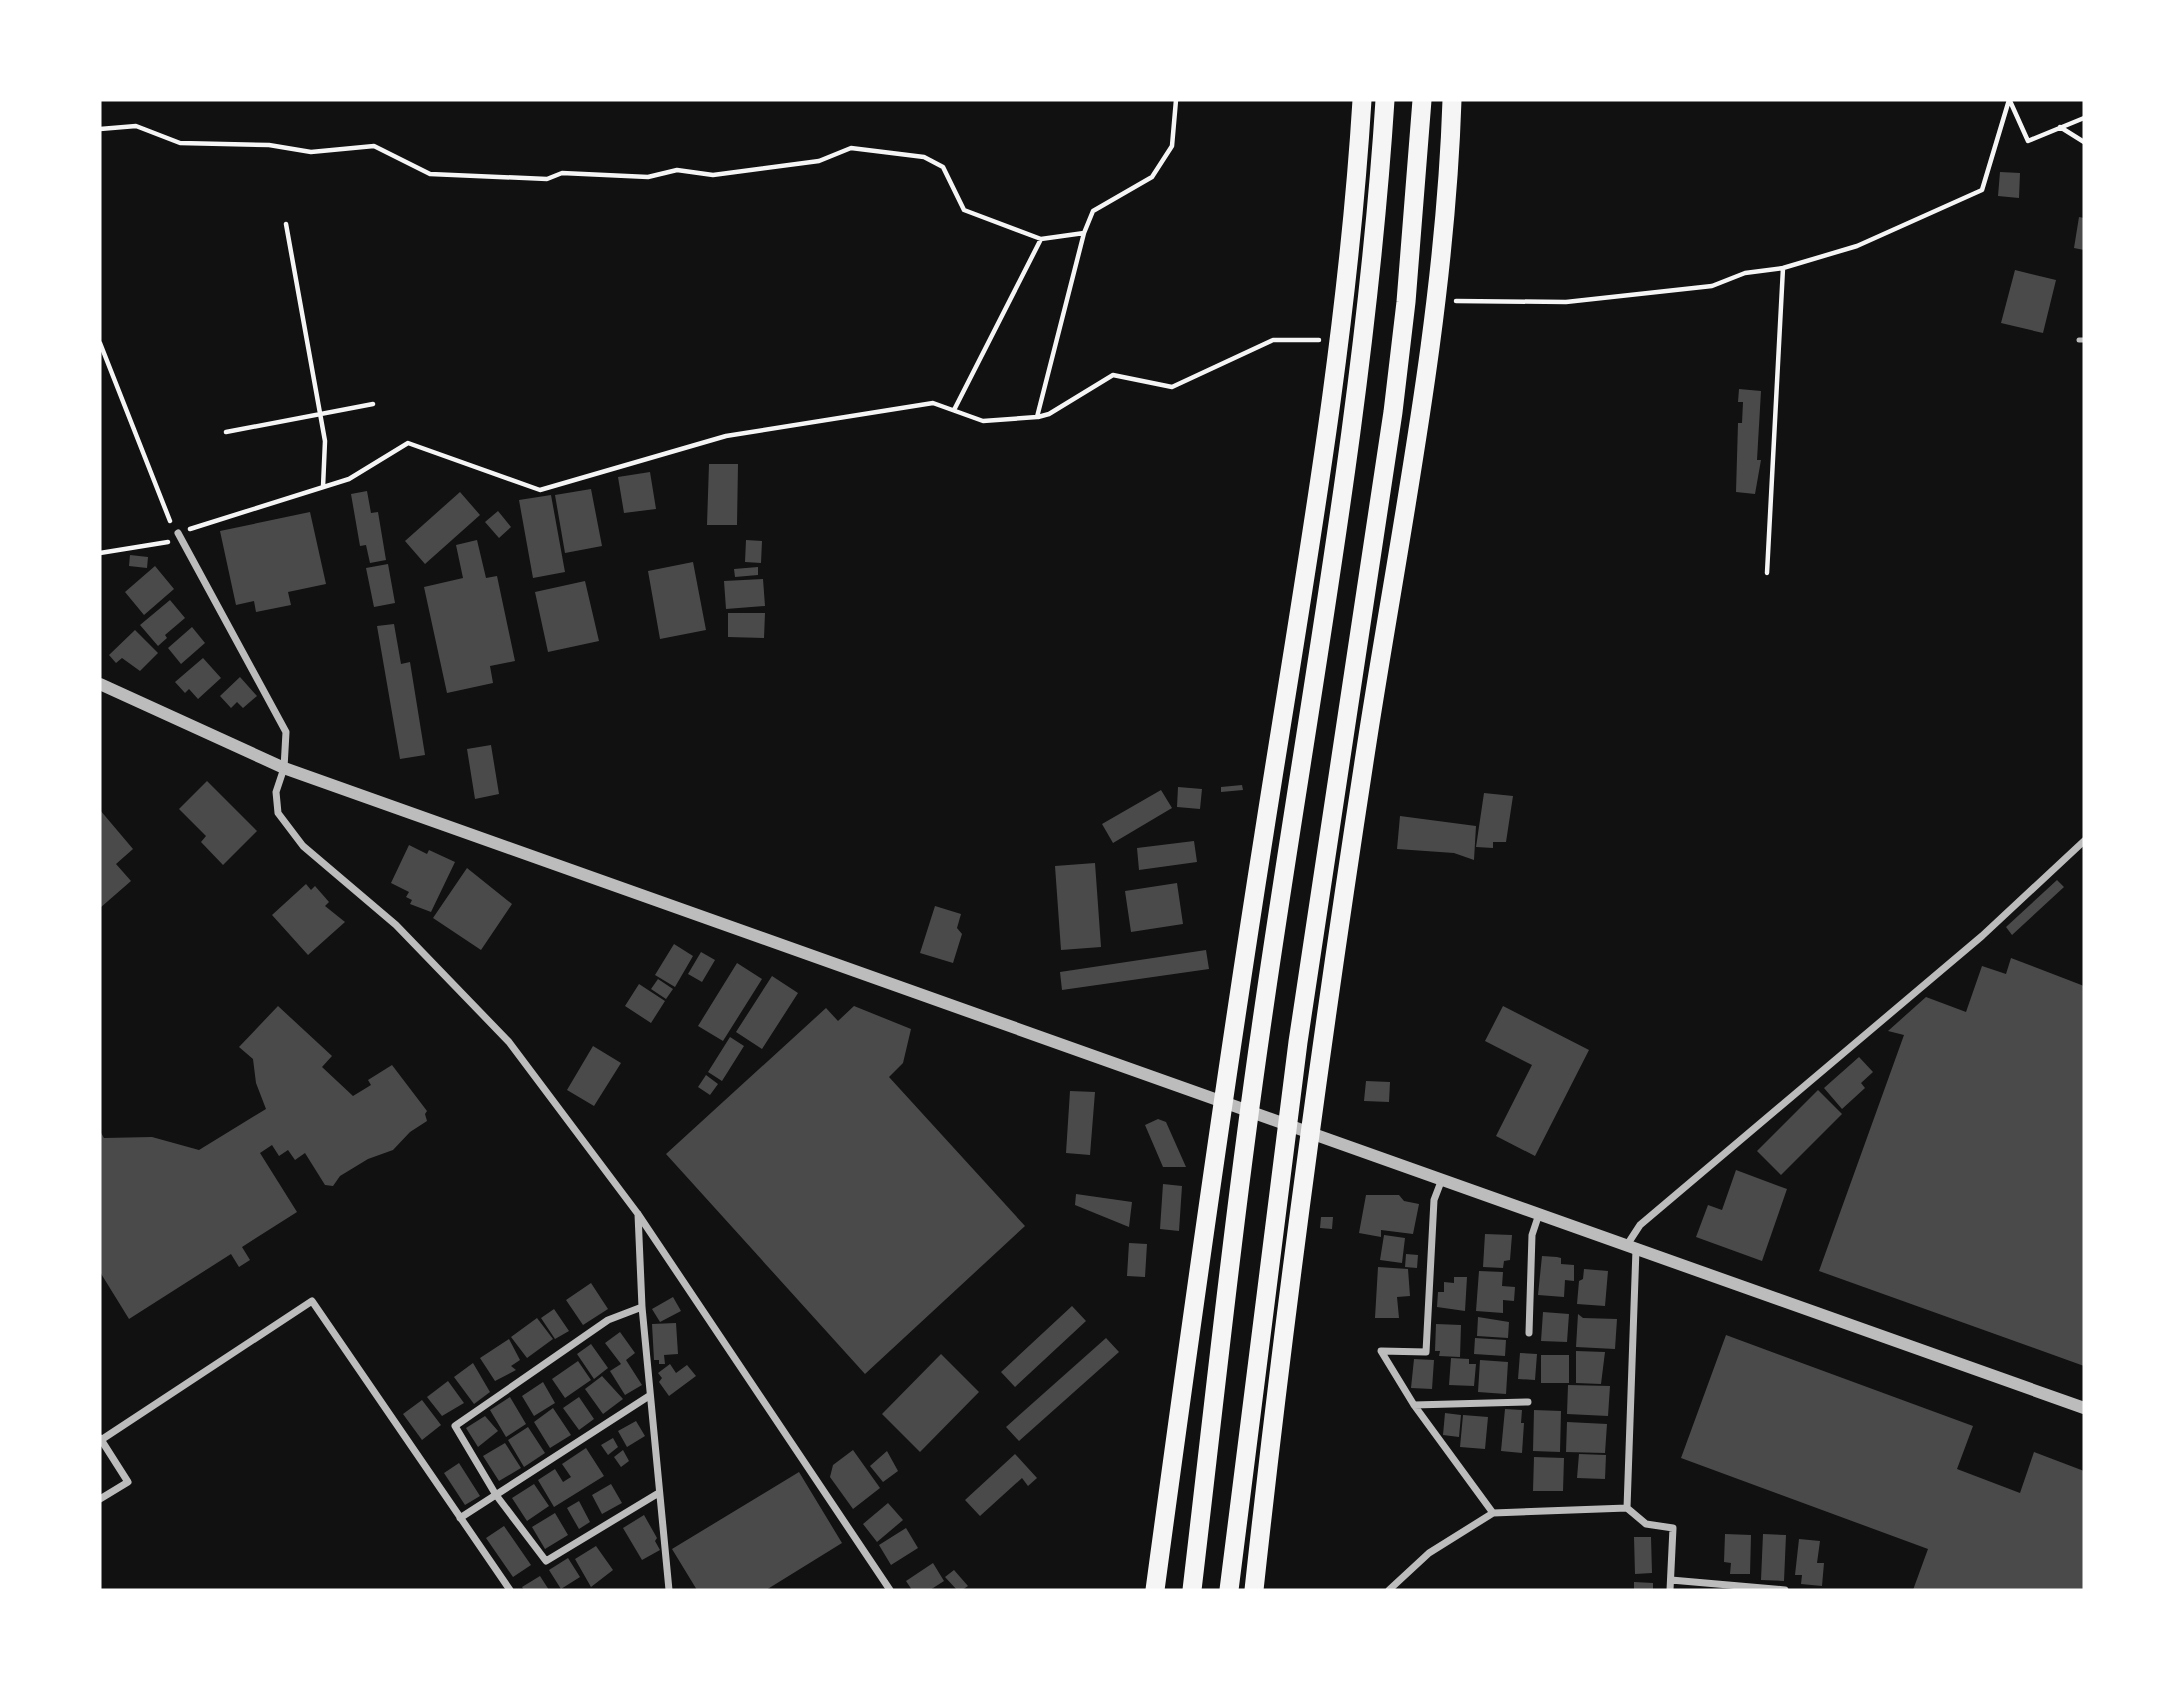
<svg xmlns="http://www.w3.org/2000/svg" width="2184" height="1690" viewBox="0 0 2184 1690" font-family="'Asap Condensed',sans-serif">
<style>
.building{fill:#4a4a4a}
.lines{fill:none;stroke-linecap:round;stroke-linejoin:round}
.path{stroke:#f5f5f5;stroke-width:4.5}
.service{stroke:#bcbcbc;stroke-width:5}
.minor{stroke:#bcbcbc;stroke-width:7}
.tertiary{stroke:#bcbcbc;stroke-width:12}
.trunk{stroke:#f5f5f5;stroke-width:19}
</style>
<rect width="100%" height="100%" fill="#111"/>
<path class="building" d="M2000 172 2020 173 2019 198 1998 196Z
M2079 217 2084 218V250L2074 248Z
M2015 270 2056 280 2043 333 2001 323Z
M1739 389 1761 391 1757 460H1761L1755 494 1736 492 1738 423H1742L1743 402H1738Z
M709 464H738L737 525H707Z
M650 472 656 509 624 513 618 477Z
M591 489 602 546 565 553 555 495Z
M367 491 371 513 378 512 386 560 370 563 366 545 360 546 351 494Z
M460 492 480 515 425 564 405 541Z
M551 495 565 572 533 578 519 500Z
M498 511 511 527 499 538 485 522Z
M310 512 326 584 288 592 291 605 256 612 254 601 236 605 220 531Z
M477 540 486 578 497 576 515 661 490 666 493 683 447 693 424 587 463 578 456 545Z
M746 540 762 541 761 563 745 562Z
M130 555 148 557 147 568 129 566Z
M693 562 706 630 660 639 648 571Z
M388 564 395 603 374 607 366 568Z
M155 566 174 589 144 615 125 592Z
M758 567V575L735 577 734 569Z
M763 579 765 606 726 609 724 581Z
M585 581 599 641 548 652 535 592Z
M170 600 185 618 165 635 167 638 158 646 140 625Z
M728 613H765L764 638 728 637Z
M394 624 401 664 410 662 425 755 400 759 377 626Z
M192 627 205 643 181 664 168 648Z
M135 630 158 653 140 671 122 658 116 663 109 655Z
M203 658 221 678 198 699 189 689 185 693 175 682Z
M240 677 257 696 243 708 237 702 231 708 220 696Z
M491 745 499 794 475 799 467 749Z
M207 781 257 831 223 865 201 842 206 836 179 809Z
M1242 785 1243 790 1221 792V787Z
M1178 787 1202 789 1200 809 1177 807Z
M1161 790 1172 808 1113 843 1102 824Z
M1484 793 1513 796 1506 842H1493V848L1476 847Z
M100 810 133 849 116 864 131 881 100 908Z
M1400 816 1476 826 1474 860 1454 853 1397 849Z
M1194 841 1197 862 1139 870 1137 848Z
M409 845 427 854 429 850 455 862 431 912 410 904 412 900 406 897 409 892 391 883Z
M1095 863 1101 947 1061 950 1055 866Z
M467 868 512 904 481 950 433 918Z
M2057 880 2064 887 2012 935 2006 927Z
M1177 883 1183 924 1131 932 1125 891Z
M306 884 311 890 315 886 329 902 325 906 345 922 308 955 272 915Z
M935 906 961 914 957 928 962 934 953 963 920 953Z
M674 944 693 956 675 987 655 975Z
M1206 950 1209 969 1062 990 1060 972Z
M701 952 715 960 702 982 688 974Z
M2011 958 2084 986V1366L1819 1271 1904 1035 1888 1031 1926 997 1966 1012 1982 966 2006 974Z
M737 963 762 979 723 1041 698 1026Z
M772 976 798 993 762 1049 736 1032Z
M658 979 673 989 666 999 651 989Z
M639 984 665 1001 651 1023 625 1006Z
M278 1006 332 1056 322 1067 353 1096 371 1085 368 1080 392 1065 427 1111 425 1114 427 1121 410 1132 393 1150 368 1159 340 1176 333 1186 325 1185 305 1153 295 1160 288 1150 279 1156 272 1145 260 1153 297 1212 242 1247 250 1260 239 1267 231 1254 129 1319 100 1272V1131L104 1138 152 1137 199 1150 266 1109 256 1083 253 1059 239 1047Z
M854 1006 911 1029 903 1063 889 1077 1025 1226 865 1374 666 1154 826 1008 838 1021Z
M1503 1006 1589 1050 1535 1156 1496 1136 1532 1065 1485 1041Z
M730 1037 744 1046 722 1081 708 1072Z
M593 1046 621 1063 594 1106 567 1090Z
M1859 1057 1873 1072 1861 1083 1865 1088 1842 1109 1824 1088Z
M706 1075 718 1084 710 1095 698 1087Z
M1366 1081 1390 1082 1389 1102 1364 1101Z
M1818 1090 1842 1114 1781 1175 1757 1151Z
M1070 1091 1095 1092 1090 1155 1066 1153Z
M1158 1119 1166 1122 1186 1167H1163L1145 1125Z
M1736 1170 1787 1189 1762 1261 1696 1237 1708 1205 1722 1210Z
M1163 1184 1182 1186 1179 1231 1160 1229Z
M1076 1194 1132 1202 1129 1227 1075 1205Z
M1366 1195H1399L1404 1201 1419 1204 1413 1234 1381 1230V1237L1359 1233Z
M1321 1217H1333L1332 1229 1320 1228Z
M1485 1234 1512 1235 1510 1260 1504 1261 1503 1268 1483 1267Z
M1384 1235 1405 1238 1402 1263 1380 1260Z
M1129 1243 1147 1244 1145 1277 1127 1276Z
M1406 1254 1418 1255 1417 1268 1405 1267Z
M1542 1256 1557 1257 1561 1258V1264L1574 1265V1281L1565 1280 1564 1297 1538 1295Z
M1378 1267 1408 1269 1410 1296 1397 1297 1399 1318H1375Z
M1584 1269 1608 1271 1605 1306 1577 1304 1579 1281 1583 1279Z
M1479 1271 1503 1272 1502 1286 1515 1287 1514 1301 1503 1300V1313L1476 1311Z
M1454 1277H1467L1465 1311 1437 1307 1438 1292H1444V1282L1454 1283Z
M591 1283 608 1309 583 1325 566 1300Z
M673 1297 681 1311 660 1322 652 1309Z
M1072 1306 1086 1321 1015 1387 1001 1372Z
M554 1309 569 1331 555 1339 541 1318Z
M1543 1312 1569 1314 1567 1342 1541 1341Z
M1578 1314 1583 1318 1617 1319 1615 1349 1576 1347Z
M1478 1317 1509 1322 1508 1338 1477 1336Z
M537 1318 553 1339 527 1358 511 1337Z
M676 1323 678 1354 664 1355 665 1364H659V1360H654L652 1324Z
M1436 1324 1461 1325 1460 1357 1439 1356 1440 1351H1435Z
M620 1332 635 1353 626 1360 642 1385 625 1395 610 1371 621 1364 605 1343Z
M1726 1335 1973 1426 1957 1469 2020 1493 2034 1452 2084 1471V1590H1913L1928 1549 1681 1458Z
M1106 1338 1119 1352 1019 1441 1006 1427Z
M1475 1338 1506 1340 1505 1356 1474 1354Z
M509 1339 520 1360 511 1366 516 1370 495 1381 480 1358Z
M591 1344 608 1368 594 1379 577 1354Z
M1576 1351 1605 1352 1601 1384 1576 1383Z
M1520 1353 1537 1354 1535 1380 1518 1379Z
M941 1354 979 1392 920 1452 882 1414Z
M1541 1355H1569V1383H1541Z
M1451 1358 1469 1359V1364H1476L1474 1386 1449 1385Z
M1414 1359 1434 1360 1432 1389 1411 1388Z
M1480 1360 1508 1362 1506 1394 1478 1392Z
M578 1361 591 1380 565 1398 552 1379Z
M473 1363 490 1392 474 1404 454 1377Z
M670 1364 676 1373 687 1365 696 1376 669 1396 659 1382 662 1378 658 1373Z
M602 1376 623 1399 603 1414 585 1389Z
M448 1381 464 1403 442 1416 427 1397Z
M543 1382 555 1403 534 1416 522 1396Z
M1568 1385 1610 1386 1608 1416 1567 1414Z
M510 1397 526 1424 506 1437 490 1410Z
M579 1397 594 1419 579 1430 563 1408Z
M422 1400 441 1425 422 1440 403 1414Z
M553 1408 571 1435 550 1448 534 1422Z
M1505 1409 1522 1410 1521 1423H1524L1522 1453 1501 1451Z
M1534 1410 1561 1411 1560 1452 1533 1451Z
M1445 1413 1461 1415 1459 1437 1443 1435Z
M1463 1415 1488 1417 1485 1449 1460 1447Z
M485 1416 498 1431 478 1447 466 1428Z
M636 1421 645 1436 627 1447 618 1431Z
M1567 1422 1607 1424 1605 1453 1566 1452Z
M528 1427 545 1453 524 1467 508 1440Z
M613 1438 618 1447 608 1455 601 1445Z
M505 1443 521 1468 499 1481 483 1456Z
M586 1448 604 1476 554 1507 538 1480 555 1469 563 1482 571 1477 562 1464Z
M623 1450 629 1461 621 1467 614 1457Z
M853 1450 880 1488 853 1509 830 1477 833 1465Z
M887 1451 898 1471 883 1482 870 1466Z
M1015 1454 1037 1478 1028 1486 1022 1478 980 1516 965 1500Z
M1579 1454 1606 1455 1605 1479 1577 1478Z
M1534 1457 1564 1458 1563 1491H1533Z
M459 1463 480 1496 465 1505 444 1473Z
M799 1472 842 1543 766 1590H697L672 1549Z
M534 1484 549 1506 527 1521 512 1498Z
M611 1484 622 1503 602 1514 592 1495Z
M579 1501 590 1522 579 1529 567 1508Z
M888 1503 903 1520 877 1542 863 1524Z
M555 1513 568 1535 545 1549 532 1527Z
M644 1515 657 1538 655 1541 660 1550 642 1560 623 1528Z
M504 1526 531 1565 513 1577 486 1538Z
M906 1528 918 1548 891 1565 879 1545Z
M1725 1534 1751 1535 1750 1574H1730L1731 1563 1724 1562Z
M1763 1534 1786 1535 1784 1581 1761 1580Z
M1634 1537H1651L1652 1573 1635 1574Z
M1799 1539 1820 1541 1817 1563H1824L1822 1586 1801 1584 1802 1575H1795Z
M596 1546 613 1570 591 1587 575 1559Z
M568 1558 580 1577 561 1589 549 1570Z
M933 1563 944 1581 930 1590H912L906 1581Z
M954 1570 968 1586 962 1590H957L945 1577Z
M540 1576 549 1590H524L522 1587Z
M1634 1582 1653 1583V1590H1634Z"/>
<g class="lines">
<path class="path" d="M2010 101 2028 141 2084 118
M2060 127 2084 142
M100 129 136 126 180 143 269 145 311 152 374 146 430 174 547 179 562 173 648 177 677 170 713 175 819 161 851 148 924 157 943 167 964 210 1041 239 1084 233
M286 224 325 441 323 487
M1456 301 1566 302 1712 286 1745 273 1783 268 1857 246 1982 190 2009 100
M100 343 170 521
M954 410 1041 239
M1038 417 1049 414 1113 375 1172 387 1273 340H1319
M226 432 373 404
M190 529 349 479 408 443 540 490 726 436 933 403 983 421 1037 417 1084 233 1093 211 1152 177 1172 146 1176 100
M100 553 168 542
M1767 573 1783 268"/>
<path class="service" d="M2079 340H2084"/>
<path class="minor" d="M178 533 286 732 284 768 276 792 278 813 303 846 396 925 509 1042 638 1214 890 1590
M1442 1179 1434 1200 1426 1352 1381 1351 1414 1405 1493 1513
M638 1214 642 1307 669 1590
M1627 1245 1640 1225 1982 936 2084 841
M1636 1249 1627 1508 1646 1524 1673 1528 1670 1590
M642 1307 608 1320 455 1426 496 1495 546 1561 657 1494
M1529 1333 1532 1235 1539 1214
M1414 1405 1528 1402
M101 1440 312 1301 510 1590
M100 1499 128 1482 100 1438
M460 1518 649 1396
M1671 1580 1785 1590
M1389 1590 1429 1553 1493 1513 1627 1508"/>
<path class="tertiary" d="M100 684 284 768 2084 1408"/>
<path class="trunk" d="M1155 1590C1189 1338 1224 1086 1264 834 1302 590 1347 347 1362 100
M1192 1590C1214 1403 1234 1215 1261 1028 1305 719 1365 412 1385 100
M1229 1590 1298 1042 1393 412 1406 302 1422 100
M1254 1590C1285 1305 1324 1020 1368 736 1401 525 1445 314 1452 100"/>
</g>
<rect width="2184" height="1690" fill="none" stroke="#ffffff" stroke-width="203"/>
</svg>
